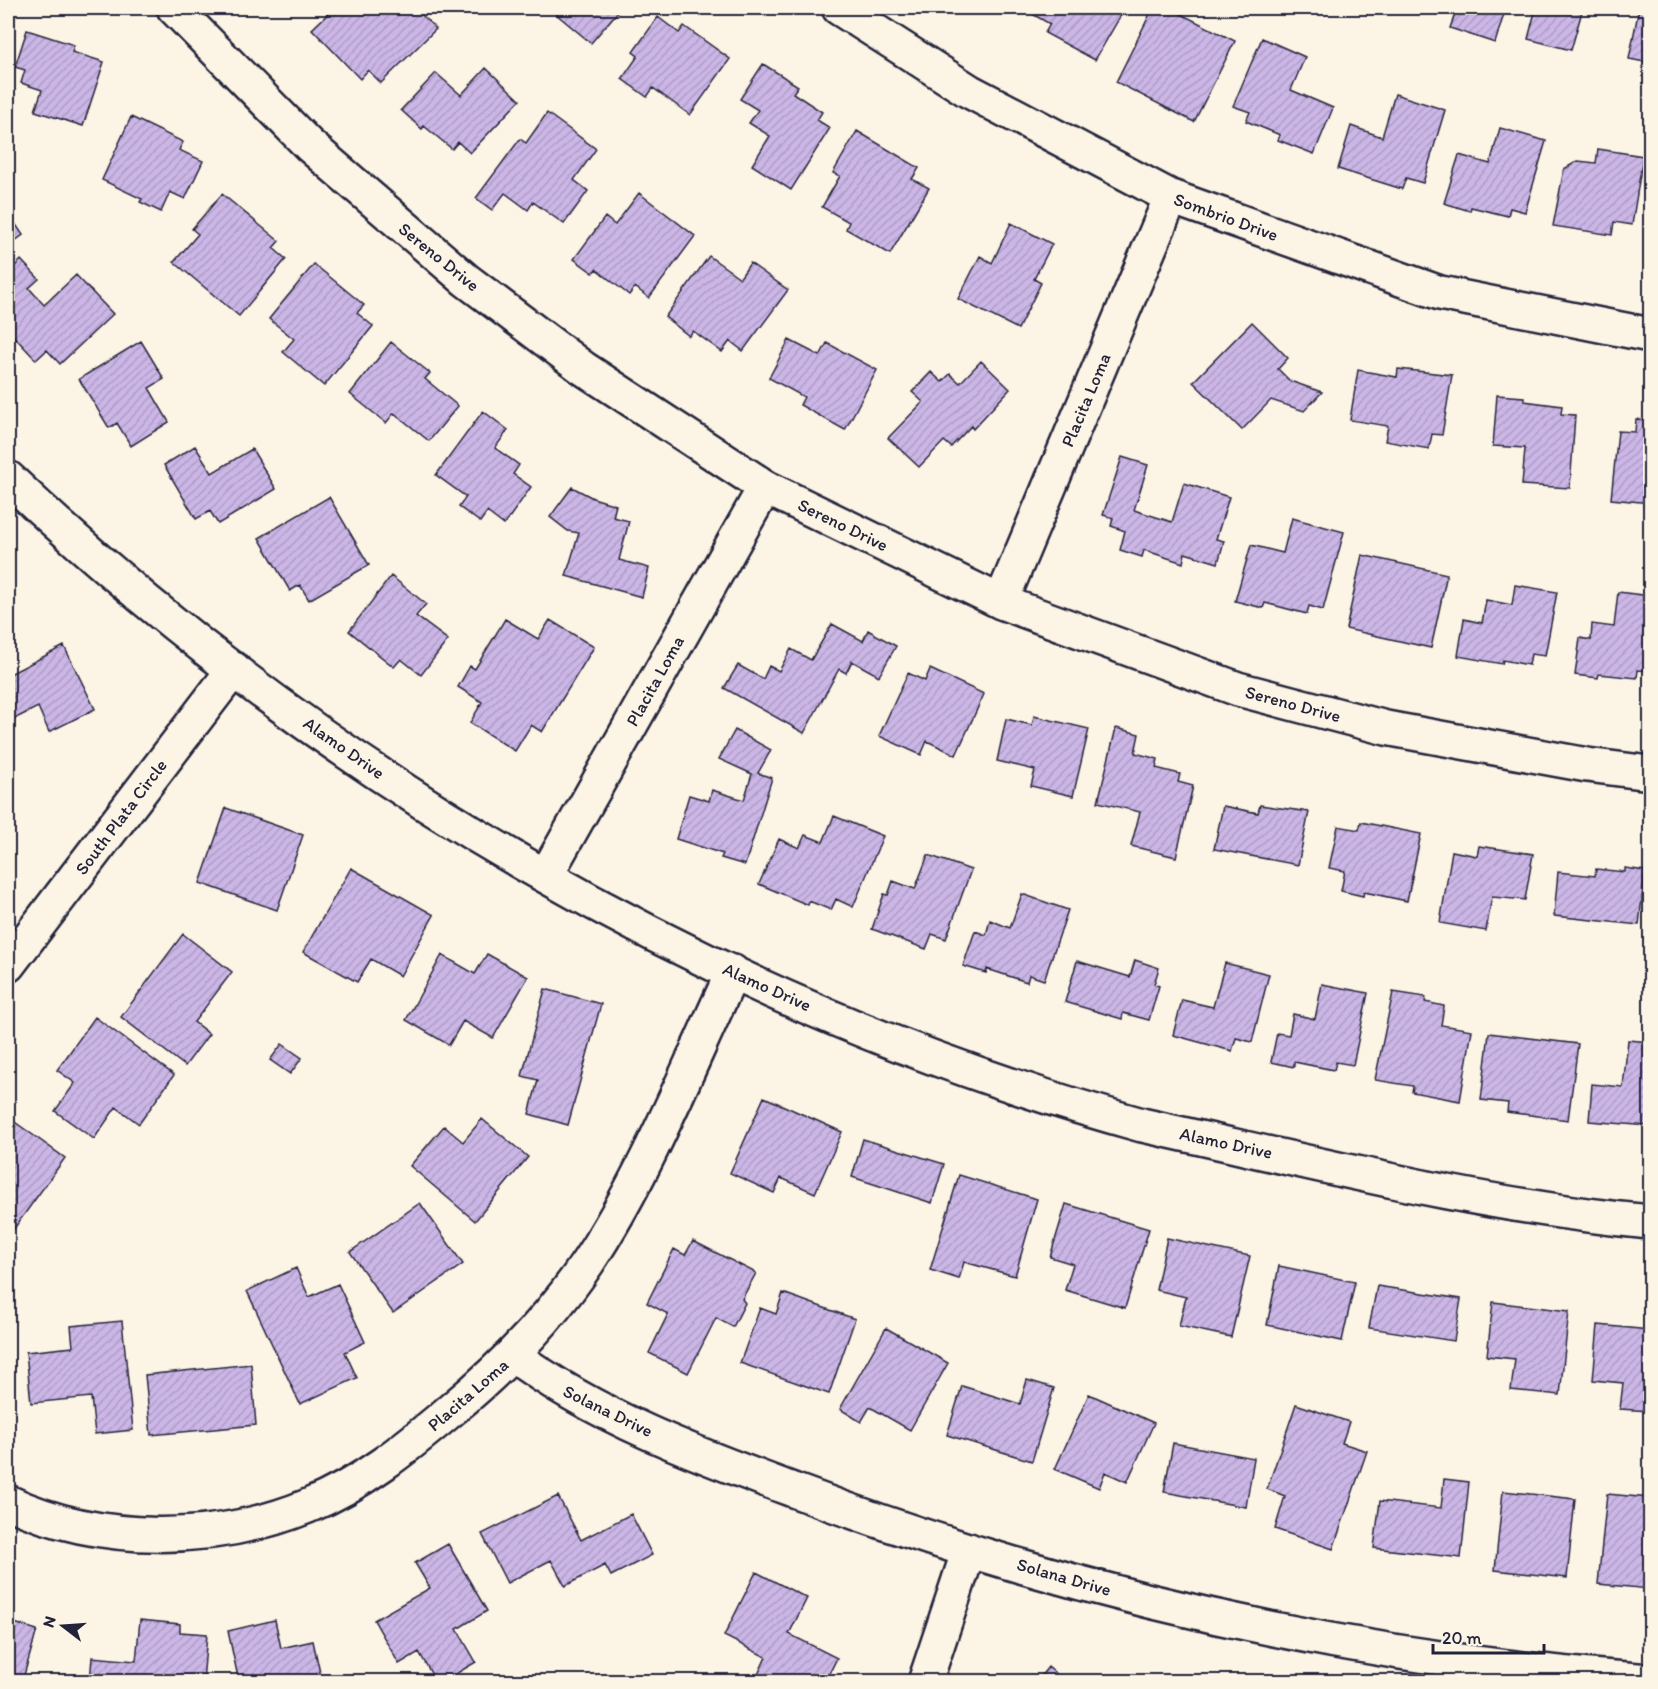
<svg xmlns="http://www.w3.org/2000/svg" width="1658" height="1689" viewBox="0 0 1658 1689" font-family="Itim,sans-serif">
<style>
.building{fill:url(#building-hatch);stroke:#22223b;stroke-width:1.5}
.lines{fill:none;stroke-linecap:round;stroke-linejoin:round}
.street-casing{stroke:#22223b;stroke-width:38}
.street{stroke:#fcf5e5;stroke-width:33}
.labels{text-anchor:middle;stroke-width:6;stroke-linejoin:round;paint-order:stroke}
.street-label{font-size:18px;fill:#22223b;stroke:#fcf5e5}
</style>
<defs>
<pattern id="building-hatch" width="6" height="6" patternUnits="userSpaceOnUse" patternTransform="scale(1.5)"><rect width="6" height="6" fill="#cbb6e6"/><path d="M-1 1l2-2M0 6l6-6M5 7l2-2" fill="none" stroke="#ae9cc6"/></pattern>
</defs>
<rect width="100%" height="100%" fill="#fcf5e5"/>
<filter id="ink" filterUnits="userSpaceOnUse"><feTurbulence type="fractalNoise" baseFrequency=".0167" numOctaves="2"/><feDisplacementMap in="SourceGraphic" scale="12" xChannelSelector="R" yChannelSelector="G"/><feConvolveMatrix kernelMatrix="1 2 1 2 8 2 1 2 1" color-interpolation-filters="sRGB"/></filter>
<g filter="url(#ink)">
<path class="building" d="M334 8H415L436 29 381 83 368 70 360 79 312 29Z
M561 8H621L591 43 556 14Z
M1029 8H1125L1095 60 1045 33 1050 24 1027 11Z
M1153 8H1169L1235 41 1194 122 1116 82Z
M1457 8H1499L1498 11 1504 14 1495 43 1450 28Z
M1536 8H1583L1571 50 1528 39Z
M1588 8H1606L1605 12Z
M1639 8H1650V63L1629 59Z
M658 17 679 33 684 26 730 59 690 115 653 88 647 97 622 79 638 56 633 52Z
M27 30 74 45 72 52 104 62 83 126 35 111 42 90 21 83 25 70 15 67Z
M1262 38 1305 57 1291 90 1333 108 1314 154 1278 140 1280 135 1246 121 1250 112 1233 106Z
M763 64 798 86 793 93 822 112 817 120 830 128 791 190 752 165 770 136 749 123 758 110 740 99Z
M486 68 520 100 470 153 458 142 452 149 424 126 422 129 401 110 436 73 461 95Z
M1395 94 1445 110 1423 183 1406 178 1402 189 1338 169 1351 126 1382 137Z
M547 113 596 149 574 180 588 191 564 224 533 202 528 210 505 193 492 210 476 198 520 139 526 143Z
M131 117 183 142 179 150 203 161 185 199 170 192 161 212 140 202 142 199 102 180Z
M1500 128 1546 141 1525 212 1510 208 1508 216 1471 207 1470 211 1444 203 1459 155 1490 164Z
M857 131 919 168 912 179 929 188 890 254 846 229 849 222 822 207 840 176 833 173Z
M1598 149 1643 156 1632 225 1614 222 1612 235 1553 226 1564 169 1578 161 1596 163Z
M639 193 695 236 649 298 635 287 629 295 596 269 593 273 574 259 605 217 615 225Z
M222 194 279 241 273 248 286 259 239 316 174 262 198 234 192 229Z
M8 213 23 235 8 246Z
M1011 223 1052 244 1034 279 1041 283 1018 329 958 299 980 256 992 263Z
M709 256 740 278 750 263 788 290 743 351 730 341 722 352 693 331 689 336 665 317Z
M21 260 39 279 29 288 44 305 76 275 113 314 60 364 47 350 36 360 8 330V273Z
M314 264 364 305 357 313 373 326 324 386 283 352 294 339 269 319Z
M1252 322 1288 358 1278 369 1290 381 1322 392 1304 411 1271 400 1242 430 1193 382Z
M789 340 820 356 827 343 877 370 845 430 800 405 804 397 769 378Z
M141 341 164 379 149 388 169 422 131 446 117 423 109 428 79 379Z
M391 342 430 373 425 379 458 406 429 441 394 413 386 423 350 394Z
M981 361 1010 389 973 429 971 426 951 447 944 441 919 467 888 438 923 402 912 392 931 372 942 382 950 374 960 383Z
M1398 369 1452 375 1442 435 1432 434 1429 449 1385 441 1388 426 1350 420 1358 370 1397 377Z
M1497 395 1524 397V401L1562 406 1561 414 1575 415 1570 488 1522 485 1525 448 1493 446Z
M483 411 508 430 495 448 519 465 513 474 531 487 504 525 487 512 480 522 459 507 466 497 436 475Z
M1636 419 1650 421V503L1611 499 1618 431 1635 432Z
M195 446 212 473 252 449 276 489 218 524 210 511 196 519 164 465Z
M1122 457 1148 465 1134 510 1172 522 1184 483 1229 497 1216 539 1224 541 1218 563 1185 553 1183 563 1144 550 1142 557 1120 550 1125 531 1111 526 1113 518 1103 515Z
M572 487 593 498 616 505 613 517 629 521 619 560 649 568 642 597 566 576 579 533 568 531 550 517Z
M329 497 369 565 309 600 300 585 290 591 259 538Z
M1292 518 1344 532 1323 610 1309 606 1307 614 1265 603 1263 608 1235 601 1251 545 1283 553Z
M1362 555 1447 574 1431 648 1346 629Z
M391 576 426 604 416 616 448 640 421 675 401 659 394 667 349 631Z
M1515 585 1557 592 1545 656 1531 654 1529 665 1503 660 1502 664 1458 656 1464 619 1482 623 1486 600 1512 605Z
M1618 592 1650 596V671L1638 670 1637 678 1599 674 1598 678 1575 675 1580 638 1591 640 1592 624 1614 627Z
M505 619 538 639 550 620 594 647 542 732 531 725 515 751 470 723 482 702 458 687 470 666 475 669Z
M832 624 863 641 868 630 896 646 879 676 852 661 846 673 839 669 804 733 724 688 738 665 763 679 769 666 779 671 791 649 811 660Z
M64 646 95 709 49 732 38 707 8 722V675Z
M930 669 984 694 956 755 927 741 921 755 879 736 908 673 925 681Z
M1034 716 1089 729 1073 796 1031 786 1035 770 997 761 1006 719 1032 725Z
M1116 728 1139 734 1135 753 1158 759 1156 768 1180 774 1178 782 1193 786 1176 857 1131 846 1140 812 1098 802Z
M735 730 771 750 758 773 772 778 745 865 721 858 723 854 676 839 689 795 709 801 712 790 744 800 752 774 719 759Z
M1260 805 1309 812 1298 865 1214 849 1223 806 1258 813Z
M226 808 303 835 277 910 200 883Z
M834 816 883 836 853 907 836 899 831 910 809 901 808 905 759 884 779 839 799 848 805 835 823 842Z
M1361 822 1421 834 1407 901 1364 892 1363 896 1341 891 1345 871 1329 868 1338 826 1359 830Z
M1479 846 1533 854 1525 900 1492 897 1486 931 1440 923 1452 851 1477 856Z
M928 855 971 870 946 939 932 934 926 949 872 929 884 894 888 895 893 881 915 889Z
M351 868 434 915 400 976 371 959 357 982 303 952Z
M1625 868 1645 871 1639 925 1554 916 1558 872 1595 876 1596 869 1625 872Z
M1022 894 1068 910 1044 980 1029 975 1027 982 987 969 986 973 963 966 975 931 986 935 990 920 1010 928Z
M183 934 232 972 194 1022 209 1034 185 1066 121 1017Z
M487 954 528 977 493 1038 463 1021 449 1045 406 1020 442 955 475 974Z
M1135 960 1159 968 1154 984 1159 986 1149 1020 1123 1013 1122 1019 1065 1002 1077 961 1130 977Z
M1225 963 1269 974 1252 1042 1236 1038 1232 1051 1173 1035 1182 1000 1213 1007Z
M1322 984 1368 993 1353 1065 1336 1062 1334 1070 1294 1062V1067L1271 1062 1277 1033 1289 1035 1293 1014 1315 1019Z
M545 989 601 1004 568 1125 529 1114 538 1080 522 1076Z
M1393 992 1426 997 1425 1002 1444 1006 1441 1025 1472 1030 1460 1101 1412 1092 1413 1086 1375 1080Z
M95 1017 174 1075 139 1124 116 1107 94 1139 55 1111 75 1083 57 1070Z
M1489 1033 1578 1044 1568 1120 1507 1112 1508 1103 1481 1100Z
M1628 1040 1650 1042V1112L1648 1126 1589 1121 1592 1084 1623 1087Z
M282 1044 302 1058 290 1074 270 1060Z
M764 1097 842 1132 815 1193 781 1178 774 1193 730 1173Z
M482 1119 528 1157 475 1221 410 1166 444 1126 463 1142Z
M12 1120 65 1158 8 1237V1126Z
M863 1139 944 1164 932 1203 852 1177Z
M959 1175 1037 1199 1015 1276 964 1262 959 1279 930 1270Z
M420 1203 463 1264 393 1313 350 1252Z
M1066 1204 1149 1229 1125 1308 1065 1290 1073 1264 1050 1257Z
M1167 1238 1250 1256 1231 1337 1179 1326 1186 1297 1156 1290Z
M693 1241 756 1273 742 1299 745 1303 733 1327 716 1318 688 1373 649 1353 668 1314 647 1303 674 1249 685 1255Z
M1279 1266 1355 1282 1342 1341 1267 1325Z
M296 1268 309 1297 338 1284 365 1342 345 1352 357 1378 300 1404 247 1291Z
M1377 1286 1461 1299 1454 1341 1369 1328Z
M783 1293 855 1319 829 1394 740 1363 760 1308 776 1314Z
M1493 1302 1569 1311 1560 1395 1511 1390 1515 1359 1487 1356Z
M122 1321 133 1430 95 1434 91 1397 31 1403 26 1352 73 1347 71 1326Z
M1598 1325 1650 1330V1411L1620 1409 1623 1383 1593 1380Z
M886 1328 948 1363 910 1430 870 1407 861 1422 840 1409Z
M251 1364 256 1425 151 1435 145 1375Z
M1027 1380 1054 1388 1032 1461 947 1435 962 1386 1020 1404Z
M1089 1394 1154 1423 1127 1482 1105 1472 1099 1488 1055 1469Z
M1296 1404 1349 1422 1342 1443 1367 1451 1333 1549 1275 1529 1285 1496 1267 1489Z
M1173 1443 1254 1458 1246 1507 1164 1492Z
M1444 1479 1469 1482 1461 1558 1374 1548 1380 1501 1441 1508Z
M1503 1491 1575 1499 1567 1578 1495 1570Z
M1607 1494 1650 1498V1589L1598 1584Z
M558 1496 581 1540 631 1514 652 1555 611 1576 605 1565 565 1586 551 1560 507 1583 482 1534Z
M448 1544 487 1611 457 1629 476 1662 442 1682H436L419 1652 399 1664 374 1620 430 1588 415 1563Z
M756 1572 807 1598 789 1634 837 1658 825 1682H795L789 1679 788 1682H756L755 1681 766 1657 724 1636Z
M140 1620 180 1624V1632L207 1634 203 1682H90L92 1657 136 1661Z
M275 1620 281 1648 313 1641 322 1682H239L228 1631Z
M8 1621 37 1630 22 1682H8Z
M1048 1667 1066 1682H1036Z"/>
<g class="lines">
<defs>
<path id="street" d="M174 8 309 145 466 280 583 368 765 487 1001 602 1238 689 1386 728 1587 765 1650 773
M839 8 969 91 1171 197 1440 293 1650 335
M8 478C322 777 723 1010 1142 1125 1311 1162 1478 1206 1650 1222
M1001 602 1171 197
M546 875 765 487
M8 965 234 669
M513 1355C596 1417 696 1454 793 1490 1068 1593 1357 1660 1650 1681
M8 1502C100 1545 215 1544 308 1506 362 1484 407 1447 451 1410 503 1367 550 1319 588 1262 647 1173 687 1069 733 972
M925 1682 969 1550"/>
</defs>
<use href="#street" class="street-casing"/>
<use href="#street" class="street"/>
</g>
</g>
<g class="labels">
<g class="street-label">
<text transform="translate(1226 217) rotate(20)" y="6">Sombrio Drive</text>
<text transform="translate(439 257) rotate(39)" y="6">Sereno Drive</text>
<text transform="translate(1086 400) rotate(-67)" y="6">Placita Loma</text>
<text transform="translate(843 525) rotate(26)" y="6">Sereno Drive</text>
<text transform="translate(655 681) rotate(-61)" y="6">Placita Loma</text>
<text transform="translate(1293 704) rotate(15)" y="6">Sereno Drive</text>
<text transform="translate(344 748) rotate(35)" y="6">Alamo Drive</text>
<text transform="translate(121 817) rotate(-53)" y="6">South Plata Circle</text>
<text transform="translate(767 987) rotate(24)" y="6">Alamo Drive</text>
<text transform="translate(1226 1143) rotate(12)" y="6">Alamo Drive</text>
<text transform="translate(468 1395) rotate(-41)" y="6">Placita Loma</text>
<text transform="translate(608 1411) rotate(26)" y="6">Solana Drive</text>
<text transform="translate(1064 1577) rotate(16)" y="6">Solana Drive</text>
</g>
</g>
<rect width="1658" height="1689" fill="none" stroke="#fcf5e5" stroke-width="30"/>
<rect x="15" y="15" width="1628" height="1659" fill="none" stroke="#22223b" stroke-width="2" filter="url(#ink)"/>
<g transform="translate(63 1626) rotate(287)" stroke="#fcf5e5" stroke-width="4.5" paint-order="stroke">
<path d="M0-4.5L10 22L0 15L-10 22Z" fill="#22223b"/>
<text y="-9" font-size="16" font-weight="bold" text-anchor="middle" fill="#22223b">N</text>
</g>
<path d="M1433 1644v9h111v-9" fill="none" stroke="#22223b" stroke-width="3"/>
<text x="1442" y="1644" font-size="18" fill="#22223b" stroke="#fcf5e5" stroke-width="4.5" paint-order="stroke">20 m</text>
</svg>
